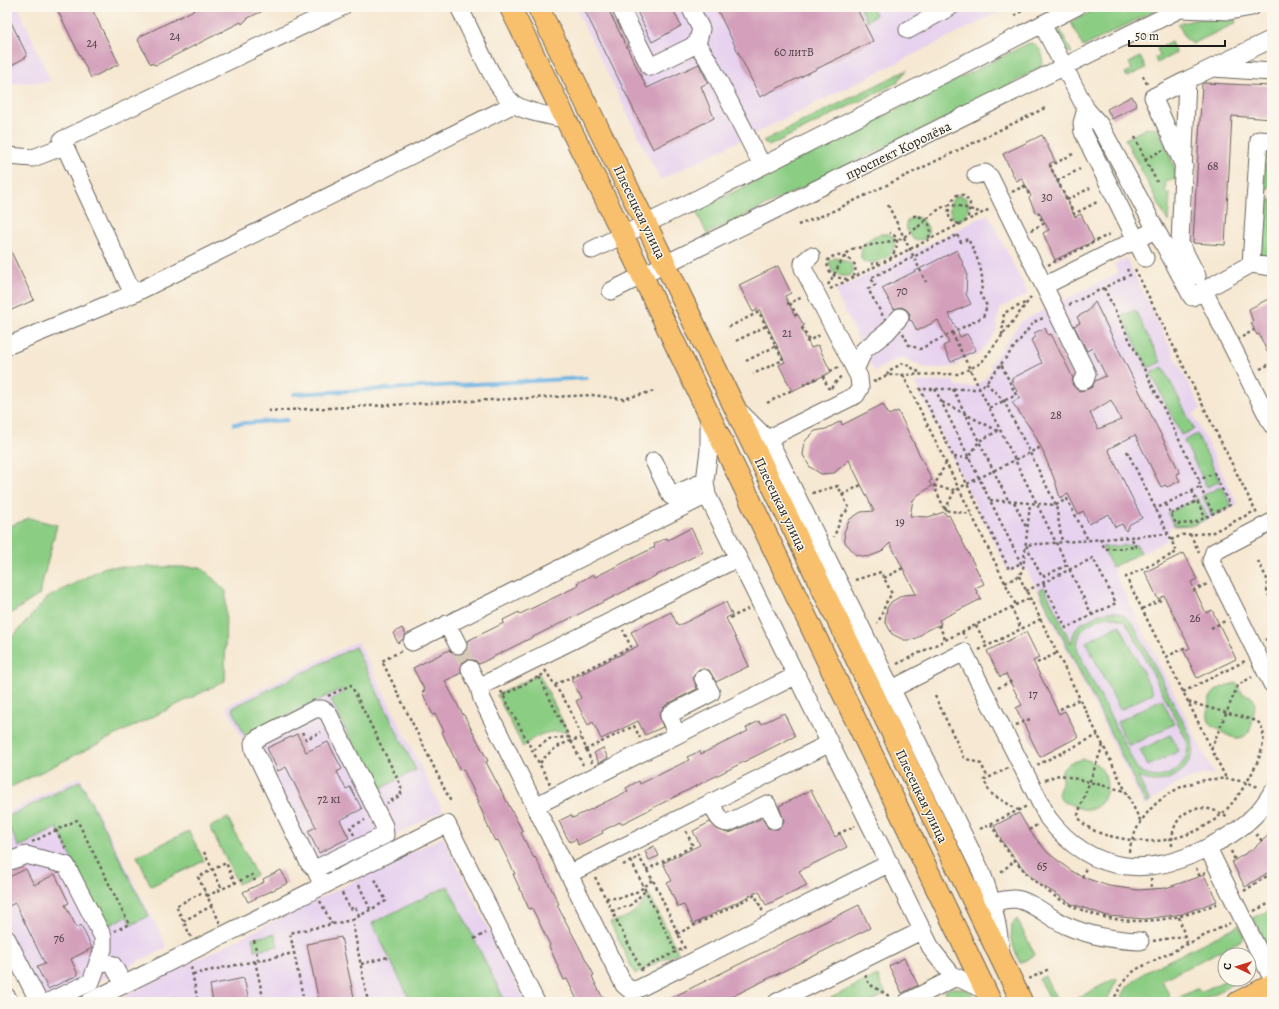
<svg xmlns="http://www.w3.org/2000/svg" width="1279" height="1009" viewBox="0 0 1279 1009" font-family="Alegreya,serif">
<style>
.built{fill:#e7d2ef}
.green{fill:#8ccd84;stroke:#547450;fill-rule:evenodd}
.lines{fill:none;stroke-linecap:round;stroke-linejoin:round}
.stream{stroke:#6cb3e3;stroke-width:4}
.building{fill:#d39fba;fill-rule:evenodd}
.minor-tunnel{stroke:#d5c9b7;stroke-width:17;stroke-dasharray:17 8;stroke-linecap:butt}
.minor-casing{stroke:#68635c;stroke-width:19}
.major-casing{stroke:#68635c;stroke-width:23}
.path{stroke:#68635c;stroke-width:2.5;stroke-dasharray:3 3;stroke-linecap:butt}
.minor{stroke:#fff;stroke-width:17}
.major{stroke:#f8bf6c;stroke-width:21}
.path-bridge{stroke:#68635c;stroke-width:2.5;stroke-dasharray:3 3;stroke-linecap:butt}
.labels{text-anchor:middle;stroke-width:3;stroke-linejoin:round;paint-order:stroke}
.number-label{font-size:12px;fill:#4a3d44}
.street-label{font-size:14px;fill:#1c1c1c;stroke:#fbf7ec}
</style>
<rect width="100%" height="100%" fill="#fbf7ec"/>
<filter id="ink" filterUnits="userSpaceOnUse"><feTurbulence type="fractalNoise" baseFrequency=".025" numOctaves="2"/><feDisplacementMap in="SourceGraphic" scale="8" xChannelSelector="R" yChannelSelector="G"/><feConvolveMatrix kernelMatrix="1 2 1 2 8 2 1 2 1" color-interpolation-filters="sRGB"/></filter>
<filter id="wash" filterUnits="userSpaceOnUse"><feTurbulence type="fractalNoise" baseFrequency=".012" numOctaves="4" result="noise"/><feDisplacementMap in="SourceGraphic" scale="16" xChannelSelector="R" yChannelSelector="G"/><feGaussianBlur stdDeviation="0.9" result="paint"/><feColorMatrix in="noise" values="0 0 0 0 0 0 0 0 0 0 0 0 0 0 0 0 0 1.4 0 .05"/><feComposite in="paint" operator="in"/></filter>
<g filter="url(#wash)">
<rect width="100%" height="100%" fill="#f6e8d2"/>
<path class="built" d="M7 7H18L51 82 7 83Z
M575 7H1003L1004 10 660 180Z
M988 214 1028 294 1000 308 996 331 990 341 974 358 972 355 957 363 958 366 935 369 923 367 902 357 874 371 835 291Z
M1126 258 1201 409 1193 414 1238 505 1198 525 1170 527 1166 541 1112 568 1214 774 1201 775 1176 784 1154 799 1145 808 1027 570 1020 568 1009 573 915 382 953 381 956 386 973 387 982 382 992 369 990 364 1022 321 1118 273 1114 264Z
M358 641 443 811 311 877 226 706Z
M80 777 167 947 57 1002H33L7 948V812Z
M443 837 525 1002H112Z"/>
<path class="green" d="M860 7H872L876 15 867 21Z
M1101 7H1162L1083 47 1071 22Z
M1198 19H1235L1236 23 1192 44 1186 39 1178 24Z
M1059 27 1072 53 1066 52 1056 32Z
M1171 42 1176 53 1157 63 1155 58 1160 55 1157 49Z
M1032 43C1042 48 1046 58 1040 67L991 96 707 234 696 211 1027 44Z
M1140 57 1146 68 1127 77 1125 73 1132 69 1129 63Z
M907 70 896 83 769 146 763 141Z
M1153 127 1158 129 1175 168V180H1166L1165 193H1170L1168 222 1125 139 1147 128Z
M1266 150H1272V186L1264 190Z
M958 195 966 198C971 206 968 221 957 221 946 216 948 200 958 195Z
M1272 199V267L1257 265 1260 256 1265 203Z
M913 217C924 217 933 229 926 239L914 240 907 231 906 222Z
M881 234H888L894 237C899 255 879 265 864 262L861 258C860 244 869 237 881 234Z
M834 258 844 260 851 264 853 272 850 276H841L832 271 829 262Z
M1135 310 1161 362 1148 368 1122 316Z
M1163 367 1194 429 1181 435 1151 373Z
M1197 434 1220 481 1207 487 1184 441Z
M1222 486 1232 506 1212 516 1202 496Z
M1198 498 1208 518 1194 525 1174 526 1168 513Z
M29 518 57 525 39 595 7 616V527Z
M1137 545 1141 553 1112 567 1102 547Z
M105 567H201L226 591 225 681 7 789V643L47 598Z
M1044 587 1071 643C1072 640 1073 635 1075 631 1078 624 1085 621 1092 618 1108 609 1121 609 1133 624L1192 739C1198 770 1165 790 1138 777L1150 802 1146 804 1039 590ZM1110 616 1124 621 1129 627 1187 741C1193 769 1155 790 1136 767L1078 652C1074 630 1091 620 1110 616Z
M1120 625 1153 693 1120 710 1086 642Z
M355 647 416 770 376 791 331 700 343 693 341 689 245 736 232 708Z
M539 674 568 732C549 730 536 734 523 747L497 695Z
M1237 683 1241 692C1244 695 1247 694 1250 696 1258 700 1254 711 1253 718 1250 741 1237 743 1219 730 1216 728 1212 726 1210 723 1207 719 1208 715 1208 711 1207 692 1220 686 1237 683Z
M1162 699 1174 724 1129 746 1117 722Z
M1171 735 1179 751 1148 766 1140 750Z
M1082 759C1121 763 1111 824 1074 806 1066 802 1061 804 1058 794L1062 783V770L1069 763Z
M80 781 149 916 131 925 127 916 106 927 57 828 19 847 7 822V817Z
M228 818 256 875 238 884 210 827Z
M189 831 204 861 151 886 137 856Z
M448 886 504 999 497 1002H411L372 923Z
M649 894 678 952 635 974 610 922C628 919 640 910 649 894Z
M1272 909V956L1253 918Z
M1017 919 1035 955 1020 963 1011 940 1012 924Z
M1239 925 1244 936 1242 940 1162 980 1172 1001 1198 988 1201 992 1228 979H1244L1198 1002H1119L1127 987 1144 973Z
M275 934 278 946 255 950 252 938Z
M877 975 886 994 871 1002H823Z
M1045 976 1057 1000 1050 1002 1039 979Z
M1116 978 1117 980 1106 1002H1070Z
M951 988C964 987 971 990 978 1002H950L945 991Z"/>
<g class="lines">
<path class="stream" d="M294 394 586 378
M234 424 287 420"/>
</g>
<g id="blocks">
<path class="building" d="M56 7H91L119 64 91 78Z
M200 7H271L248 18 242 24 241 22 156 65 150 63 138 40 141 36Z
M583 7H607L647 88 699 64 708 83 701 86 714 118 653 149Z
M635 7H672L681 26 652 42Z
M716 7H856L873 41 760 97Z
M7 14 26 53V57L7 68Z
M1204 83 1272 86V119L1232 116 1225 245 1193 243 1202 84Z
M1132 96 1137 106 1112 119 1107 109Z
M1042 135 1055 161 1049 164 1075 217 1081 214 1094 241 1055 260 1043 233 1049 230 1039 212 1036 213 1029 198 1031 196 1022 178 1016 181 1003 154Z
M7 243 34 300 7 312Z
M957 250 967 273 966 294 971 304 949 314 960 337 967 334 976 350 951 362 943 346 949 343 938 320 917 331 912 321 909 320 910 314 907 310 902 307 894 309 882 288Z
M778 266 791 293 785 296 795 316 798 315 804 326 801 328 811 348 818 345 831 372 792 391 779 365 785 362 759 309 753 312 739 285Z
M1272 297V362L1259 334 1257 335 1251 323 1253 322 1249 309Z
M1095 302 1180 473 1176 474 1180 481 1167 487 1165 485 1161 487 1135 435 1108 449 1142 518 1130 524 1126 531 1122 524 1115 527 1109 514 1089 524 1083 511 1078 514 1068 494 1060 498 1055 481 1041 447 1033 432 1012 402 1020 398 1011 379 1042 363 1031 340 1036 337 1034 333 1045 328 1048 335 1051 334 1073 378 1072 384 1076 389 1080 391 1088 389 1092 387 1095 381 1106 376 1092 348 1087 351 1074 326 1080 323 1077 317 1088 311ZM1111 400 1121 420 1098 429 1090 413Z
M883 404 889 415 898 411 932 480 929 482 932 486 918 495 913 500 910 516 928 517 944 512 947 516 949 515 984 584 975 588 981 599 939 620 941 624 927 630 917 638 910 640H904L892 634 885 621 887 608 891 602 903 595 916 594 890 543 881 552 868 557 856 555 845 542 844 532 850 519 861 512 874 511 849 460 834 473 821 474 810 467 803 455 805 441 815 431 826 429 841 421 842 425Z
M691 528 703 552 479 664 475 660H466L461 664V673L445 681 463 715H464L488 761 486 762 523 832 521 833 530 851 534 858 535 857 559 904 557 905 594 975 592 976 595 983 605 1002H578L567 979 564 980 549 946 550 945 532 908 529 909 525 900 513 874H515L498 840 495 841 485 820H486L478 803 479 802 463 769 460 770 442 732 444 731 435 714 433 715 422 692 425 691 413 668 449 650 453 654H462L467 650V641L504 623 503 620 519 612 520 614 578 586 577 583 585 579 593 574 595 577 655 547 654 544 660 541 667 538 668 540Z
M1184 553 1197 579 1191 582 1206 613 1212 610 1236 659 1197 678 1184 651 1190 648 1164 596 1158 599 1145 572Z
M726 602 732 615 726 618 749 666 716 682 709 670 699 669 693 677 697 689 667 704 662 709 659 715 663 727 645 735 638 721 601 739 593 722 588 725 576 701 581 698 571 679 638 646 631 632 671 612 678 626Z
M402 628 406 635 402 640 398 643 393 633Z
M1026 632 1039 658 1033 661 1059 714 1065 711 1078 737 1040 757 1016 708 1022 705 1006 674 1000 677 987 651Z
M784 713 795 736 621 824 620 822 602 831 603 833 578 845 576 839 570 842 565 834 559 821 571 815 573 818 628 791 626 788 633 784 639 781 640 784 689 760 687 757 700 751 701 754 748 731 746 728 759 721 761 724Z
M297 734 306 752 328 742 342 769 337 772 346 789 350 787 362 809 340 820 349 838 319 853 308 831 316 827 286 767 278 771 267 748Z
M603 748 608 758 599 763 594 753Z
M811 790 835 837 840 834 847 847 799 871 807 886 766 905 759 891 693 924 684 905 678 907 667 883 672 881 663 863 700 845 693 831 710 822 717 829 727 833 732 832 762 818 768 828 778 829 784 821 779 806Z
M1019 813 1029 830 1047 852 1070 870 1082 877 1109 886 1138 890 1166 888 1204 875 1217 901 1182 914 1145 919 1108 916 1072 904 1040 884 1026 872 1003 843 994 826Z
M1272 832V870L1245 887 1232 862 1254 848Z
M654 846 659 856 649 860 645 851Z
M26 869 34 885 55 874 69 903 65 905 77 928 81 925 92 948 71 959 78 975 48 989 37 967 45 964 15 903 7 907V878Z
M281 870 288 883 248 902 243 892 264 882 263 879Z
M859 905 870 928 721 1002H663Z
M341 937 355 1002H319L307 944Z
M904 958 918 985 902 993 889 966Z
M244 978 249 1002H213L210 985Z"/>
</g>
</g>
<g filter="url(#ink)">
<use href="#blocks" fill-opacity="0" stroke="#68635c" stroke-width="1"/>
<g class="lines">
<path class="minor-tunnel" d="M458 645 470 669"/>
<defs>
<path id="minor" d="M459 7C471 30 495 90 514 104 527 113 549 115 564 119
M620 7 650 67 697 44 701 29 690 7
M1181 9 1230 11 1252 7
M1042 24 1086 109 1100 125 1192 297 1251 264 1272 267
M908 30 950 7
M697 44 708 60 762 165
M1213 68 1272 72
M1187 80 1272 39
M1086 109 1082 123 1083 132 1145 258
M7 156 33 158 64 146
M1184 166 1153 97 1187 80 1180 243 1197 276
M976 175 985 173 990 177 1044 286 1155 230
M592 250 699 198 1076 7
M1251 264 1259 140 1272 141
M1044 286 1087 374 1085 380 1082 381
M611 291 1184 7
M1204 291 1272 425
M133 294 514 104
M7 346 133 294 62 140 342 7
M855 370 864 350 887 332 900 317
M741 413 767 439 775 452 981 871C992 899 999 925 1001 955
M709 417V450L705 481 707 495 932 950 952 975 986 991
M767 439 856 395 860 388 859 377 803 268V263L811 256
M654 461 671 496 705 481
M1272 522 1214 552 1211 561 1272 684
M447 624 458 645
M412 642 707 495
M470 669 479 687 482 699 624 985 630 990 638 989 890 863
M479 687 738 558
M892 689 964 652 1048 818C1093 877 1153 878 1214 844 1238 832 1259 816 1272 792
M677 735 669 716 672 713 711 693 703 678
M711 802C715 810 718 823 728 823L767 804 774 820
M535 806 797 675
M1208 848 1272 978
M7 862 26 855 66 865 103 937V949L91 982 48 1002
M315 869 385 835 384 826 328 713 322 709H315L258 738 253 743 254 750 309 863 315 869 323 886
M569 874 830 743
M993 902C1000 901 1007 899 1014 899 1031 900 1051 919 1067 926 1090 936 1114 940 1140 941
M7 939 39 1002
M99 960 113 965 124 985
M7 997 10 1002
M89 1002 447 824 536 1002
M777 1002 923 930
M907 1002 956 977"/>
<path id="major" d="M510 7 607 202 991 1002
M538 7 646 224 1022 1002
M1238 1002 1272 985"/>
</defs>
<use href="#minor" class="minor-casing"/>
<use href="#major" class="major-casing"/>
<path class="path" d="M1014 16 1028 7
M1143 76 1147 84
M1135 137 1145 159 1163 150
M1073 154 1050 166 1074 214 1097 202
M1145 159 1157 182
M1057 181 1080 169
M1025 186 1030 197
M1012 192 1028 184
M1067 200 1090 188
M888 205 926 282
M1038 212 1043 223
M913 216C926 215 935 227 928 239
M959 224 950 220C947 210 949 202 957 195H964L970 203 968 217 965 222
M798 225 829 213 1045 108
M918 227C947 201 945 201 982 213
M1031 230 1047 222
M957 235 961 242 968 239C976 255 987 276 980 294L987 306 983 317 920 349 909 345 903 333 884 318 868 289 875 285 871 278Z
M890 259C895 252 903 238 890 233
M871 264 879 263
M1048 265 1112 233
M1135 269 1257 514
M847 279C836 279 823 271 829 258 839 253 851 257 856 267L854 276
M828 285 845 255 852 249
M1104 288 1199 480 1200 487 1155 509
M830 289 990 209
M790 303 797 316
M787 304 803 297
M1069 305 1130 275 1127 269
M729 327 759 312 783 360 753 374
M802 327 809 340
M952 333 1092 615
M1002 335 1004 313 1027 302
M1242 337 1254 330
M736 341 766 326
M806 342 822 334
M746 361 776 346
M1001 364 1034 322 1045 317
M1260 369 1270 364
M830 371 839 367
M887 375 890 370 904 363 922 374
M903 375 1016 605
M823 376 828 388H832
M873 382 887 375 959 374 981 363 1033 295
M986 383 1004 401 1056 505 1062 542
M803 385 819 377
M831 388 842 375
M935 389 1021 563H1024
M953 389 1009 502
M942 402 998 431
M767 403 792 390
M989 408 1016 395 1001 364 986 383 979 389H920L1009 569 1021 563
M268 411 592 395 623 399 654 391
M1127 451 1177 552 1126 577 1226 778
M954 457 969 458 979 441 998 431
M946 463 934 486 945 510 971 514
M934 486 955 490
M1200 487 1213 513
M1192 491 1205 517
M812 493 838 486 849 508 842 516 834 537
M842 495 861 485
M990 500 1056 505 1067 499 1088 540
M1014 502 1027 529
M1166 504 1176 524 1194 523 1230 505 1214 473 1199 480
M945 510 955 490 1041 447
M1171 514 1197 501
M1190 534 1199 552
M1100 539 1105 549 1136 547 1131 537
M1171 540 1182 535 1211 533 1255 511
M1258 561 1268 581 1267 592 1272 601
M1067 565 1042 577 1026 545 1168 534
M1019 576 1141 822
M884 578 903 568
M855 580 881 572 892 594C883 604 884 614 877 623
M1005 583 1019 576 1023 569 1030 504
M1026 591 1093 558 1116 603 1066 628 1043 583
M1193 591 1207 584
M1011 607 1021 629
M1142 609 1163 599
M730 618 748 609
M939 625 946 641
M976 625 987 646
M1211 628 1225 621
M962 632 966 638
M1265 640 1272 637
M979 650 1041 619
M401 651 382 661 451 802
M1166 657 1186 647
M1037 663 1057 653
M897 664 1030 598
M545 670 569 707 592 763
M539 677 583 765
M555 685 631 647 623 630
M998 688 1012 681
M501 691 550 784
M1183 692 1245 661
M503 695 546 673
M328 696 351 685 401 786V795L387 803
M935 696 964 758 981 764 988 778
M1060 709 1080 699
M1016 725 1030 719
M302 732 306 739 321 732
M1103 745 1080 808 1078 815C1081 826 1099 834 1110 836 1135 842 1159 844 1185 835 1199 831 1213 822 1224 812 1239 798 1279 740 1257 721L1188 702
M1211 749 1238 685 1252 677
M534 750 549 739 569 737
M585 750 634 726 640 738
M540 763C551 749 563 742 581 738
M1037 765 1098 735
M1008 768 984 780 990 793 1018 810
M1045 780 1055 776 1061 775 1125 791
M991 824C1038 913 1127 945 1220 902
M980 829 1027 806
M56 830 66 849
M1029 830 1037 825
M838 834 855 826
M1256 834 1262 841
M354 835 350 827 365 820
M32 842 77 820 129 924 115 931
M1172 846C1170 810 1202 797 1229 819
M1231 851 1235 860
M204 852 222 889
M1129 852C1140 794 1205 763 1258 787
M638 855 655 884 685 949
M631 861 676 952
M623 865 639 857
M1196 868 1199 875 1206 872
M646 870 693 846 686 831
M1001 872 1014 861
M595 877 642 971
M1082 877 1086 868
M1151 878 1152 890
M359 885 370 909
M1244 891 1272 873
M342 893 350 909 355 907 359 915
M207 896 252 875 255 881
M606 898C625 899 639 893 652 880
M320 901 332 924
M612 911 631 905 646 890
M1254 911 1272 902
M1179 917 1187 944
M352 920 386 901 374 877
M183 921 212 906
M220 923 198 877 226 863 235 883
M677 934 755 895 763 912
M191 937 176 906 205 891
M474 939 486 933
M254 940 258 960
M1153 941 1184 936
M255 961 264 1002
M361 964 388 957
M191 967 198 1002
M641 969 684 948
M193 974 294 953
M865 975 869 984 889 996
M1029 979 1049 969
M158 1002 176 997
M304 1002 290 933 352 920 368 1002
M1112 1002 1124 981 1135 970 1230 923"/>
<use href="#minor" class="minor"/>
<use href="#major" class="major"/>
<path class="path-bridge" d="M852 249 901 239 918 227"/>
</g>
</g>
<g class="labels">
<g class="number-label">
<text x="175" y="40">24</text>
<text x="92" y="47">24</text>
<text x="794" y="56">60 литВ</text>
<text x="1213" y="170">68</text>
<text x="1047" y="201">30</text>
<text x="902" y="295">70</text>
<text x="787" y="337">21</text>
<text x="1056" y="419">28</text>
<text x="900" y="526">19</text>
<text x="1195" y="622">26</text>
<text x="1033" y="698">17</text>
<text x="329" y="803">72 к1</text>
<text x="1042" y="870">65</text>
<text x="59" y="942">76</text>
</g>
<g class="street-label">
<text transform="translate(898 150) rotate(-26)" y="5">проспект Королёва</text>
<text transform="translate(640 212) rotate(64)" y="5">Плесецкая улица</text>
<text transform="translate(781 504) rotate(64)" y="5">Плесецкая улица</text>
<text transform="translate(922 796) rotate(64)" y="5">Плесецкая улица</text>
</g>
</g>
<rect width="1279" height="1009" fill="none" stroke="#fbf7ec" stroke-width="24"/>
<g transform="translate(1237 967) rotate(274)"><circle r="19" fill="#fbf7ec" stroke="#a29f99"/>
<path d="M0-3L7 15L0 10L-7 15Z" fill="#c8321e"/>
<text y="-6" font-size="11" font-weight="bold" text-anchor="middle" fill="#1c1c1c">С</text>
</g>
<path d="M1129 40v6h96v-6" fill="none" stroke="#1c1c1c" stroke-width="2"/>
<text x="1135" y="40" font-size="12" fill="#1c1c1c" stroke="#fbf7ec" stroke-width="3" paint-order="stroke">50 m</text>
</svg>
